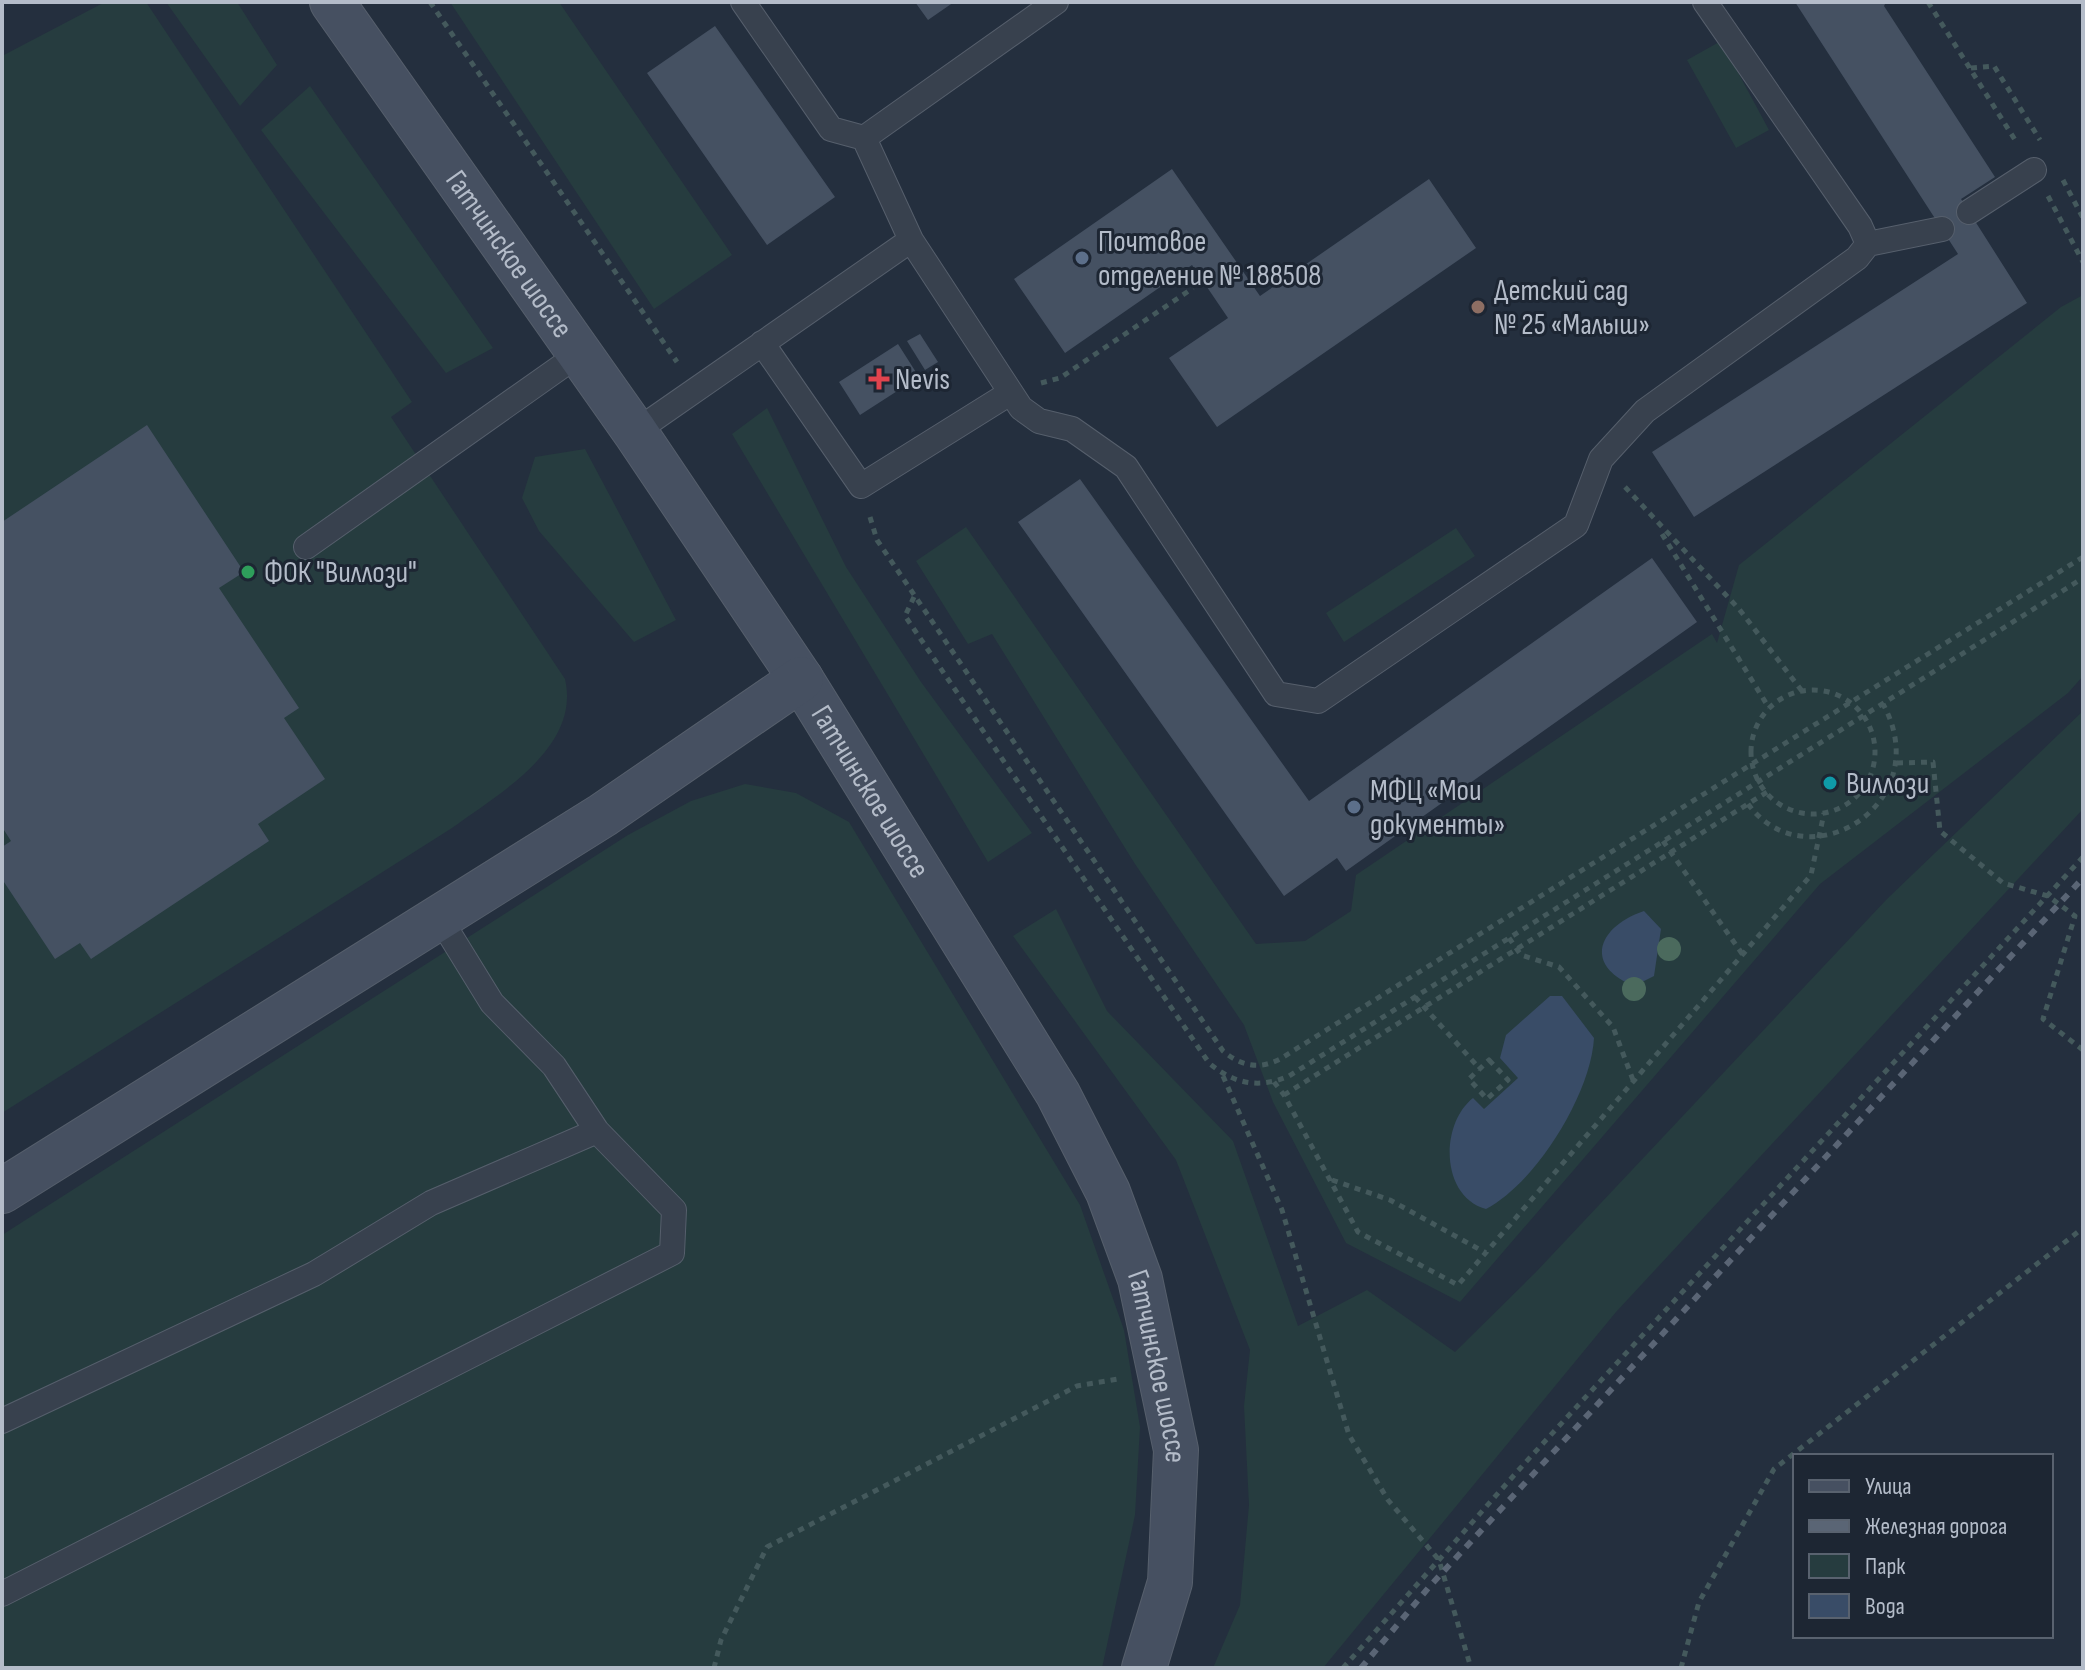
<svg xmlns="http://www.w3.org/2000/svg" width="2085" height="1670" viewBox="0 0 2085 1670" font-family="'Sofia Sans Condensed',sans-serif">
<style>
.green{fill:#263c3f}
.water{fill:#394c67}
.building{fill:#455162}
.lines{fill:none;stroke-linecap:round;stroke-linejoin:round}
.lane-casing{stroke:#565f6c;stroke-width:26}
.secondary-casing{stroke:#565f6c;stroke-width:46}
.path{stroke:#44595c;stroke-width:5;stroke-dasharray:6 6;stroke-linecap:butt}
.lane{stroke:#38414e;stroke-width:24}
.secondary{stroke:#465061;stroke-width:44}
.rail{stroke:#5a6575;stroke-width:6;stroke-dasharray:8 8;stroke-linecap:butt}
.tree{fill:#4b6a5d}
.service-dot{fill:#5c6f8a;stroke:#1d2633;stroke-width:3}
.education-dot{fill:#8d6e63;stroke:#1d2633;stroke-width:3}
.health-dot{fill:#e0444e;stroke:#1d2633;stroke-width:3}
.leisure-dot{fill:#2e9e5b;stroke:#1d2633;stroke-width:3}
.culture-dot{fill:#0f9aa8;stroke:#1d2633;stroke-width:3}
.labels{text-anchor:middle;stroke-width:6;stroke-linejoin:round;paint-order:stroke}
.poi-label{font-size:30px;fill:#b4bcc9;stroke:#1d2633;text-anchor:start}
.street-label{font-size:30px;fill:#b4bcc9;stroke:#1d2633}
</style>
<rect width="100%" height="100%" fill="#242f3e"/>
<path class="green" d="M105 2H146L412 402 391 417 565 679C581 748 498 794 452 828L2 1113V56Z
M166 2H237L277 65 240 106Z
M450 2H559L732 255 654 309Z
M1721 41 1769 130 1736 148 1687 60Z
M310 86 493 348 446 373 261 130Z
M2083 295V676L2068 693 1820 884 1460 1302 1346 1243 1273 1102 1244 1025 1135 864 992 634 968 644 916 561 966 527 1256 944 1305 941 1351 911 1356 875 1712 634 1717 643 1739 565 2061 307Z
M767 408 846 567 921 682 1032 833 988 862 732 434Z
M585 449 676 620 634 642 539 531 522 498 535 457Z
M1456 528 1475 556 1344 642 1326 613Z
M2083 711V809L1616 1312 1323 1668H1213L1240 1605 1249 1505 1244 1406 1250 1350 1176 1160 1013 936 1056 909 1107 1011 1233 1141 1298 1326 1367 1290 1455 1352 1536 1272 1887 899Z
M745 784 796 793 849 822 1080 1205 1124 1330 1140 1427 1135 1515 1102 1668H2V1235L628 835 691 801Z"/>
<path class="water" d="M1644 911 1661 929 1654 976 1634 986C1582 965 1599 926 1644 911Z
M1550 996H1562L1594 1038C1591 1094 1536 1183 1486 1209 1440 1196 1440 1124 1473 1098L1484 1109 1518 1078 1500 1058 1506 1035Z"/>
<path class="building" d="M915 2H954L928 20Z
M1795 2H1886L1884 6 1995 177 1961 199 2027 303 1694 517 1652 452 1958 254Z
M715 26 835 197 767 245 647 73Z
M1172 169 1260 296 1429 179 1476 248 1217 427 1169 358 1228 318 1192 265 1065 353 1014 279Z
M920 334 938 362 925 370 907 341Z
M898 344 919 377 860 415 839 382Z
M147 425 244 572 219 588 299 708 284 718 325 779 258 824 269 841 91 959 80 943 55 959 2 879V847L11 841 2 827V522Z
M1080 479 1309 801 1652 558 1697 622 1346 871 1337 858 1284 896 1018 522Z"/>
<g class="lines">
<defs>
<path id="lane" d="M743 2 831 129 864 138 1056 2
M1969 212 2034 170
M911 240 1021 408 1039 421 1072 429 1126 467 1276 694 1318 701 1576 525 1601 459 1645 411 1857 258 1868 244 1860 226 1705 2
M1868 244 1942 229
M762 343 861 486 1010 393
M635 432 911 240 864 138
M306 547 579 354
M2 1421 314 1274 431 1203 597 1131
M2 1594 672 1253 674 1210 597 1131 554 1066 492 1003 439 917"/>
<g id="secondary">
<path id="s1" d="M332 2 635 432 801 679 1058 1094 1108 1192 1140 1279 1176 1450 1170 1582 1144 1668"/>
<path d="M2 1191 603 815 801 679"/>
</g>
</defs>
<use href="#lane" class="lane-casing"/>
<use href="#secondary" class="secondary-casing"/>
<path class="path" d="M430 2 677 362
M1928 2 2017 143
M1971 68 1994 66 2040 140
M2063 180 2083 218
M2048 196 2083 262
M1041 383 1060 378 1193 288
M1625 487 1739 609 1802 691
M870 517 877 540 1223 1051C1241 1066 1259 1070 1280 1059L2083 557
M1662 534 1769 708
M914 597 905 616 1209 1063C1234 1084 1259 1089 1289 1076L2083 578
M1751 752a62 62 0 1 1 124 0a62 62 0 1 1-124 0Z
M1897 763 1933 762 1940 831 2003 883 2048 896 2075 916 2043 1019 2083 1050
M1748 804C1807 884 1938 804 1883 704
M1663 841 1743 955
M1509 938 1521 955 1559 967 1613 1027 1633 1080
M1415 997 1480 1069
M1489 1060 1508 1080 1487 1099 1469 1079Z
M1223 1076 1282 1210 1349 1435 1388 1500 1439 1560 1471 1668
M1274 1082 1284 1095 1358 1232 1458 1285 1811 875 1824 813
M1284 1095 1767 792
M1332 1180 1390 1200 1486 1253
M714 1668 721 1640 767 1547 1077 1386 1118 1379
M1343 1668 1524 1464 2083 857
M1681 1668 1699 1602 1774 1469 2083 1228"/>
<use href="#lane" class="lane"/>
<use href="#secondary" class="secondary"/>
<path class="rail" d="M1361 1668 1430 1586 2083 878"/>
</g>
<g class="tree">
<circle cx="1669" cy="949" r="12"/>
<circle cx="1634" cy="989" r="12"/>
</g>
<g class="service-dot">
<circle cx="1082" cy="258" r="8"/>
<circle cx="1354" cy="807" r="8"/>
</g>
<circle class="education-dot" cx="1478" cy="307" r="8"/>
<path class="health-dot" d="M875 367h8v8h8v8h-8v8h-8v-8h-8v-8h8z"/>
<circle class="leisure-dot" cx="248" cy="572" r="8"/>
<circle class="culture-dot" cx="1830" cy="783" r="8"/>
<g class="labels">
<g class="poi-label">
<text x="1098" y="251">Почтовое<tspan x="1098" dy="34">отделение № 188508</tspan></text>
<text x="1494" y="300">Детский сад<tspan x="1494" dy="34">№ 25 «Малыш»</tspan></text>
<text x="895" y="389">Nevis</text>
<text x="264" y="582">ФОК "Виллози"</text>
<text x="1846" y="793">Виллози</text>
<text x="1370" y="800">МФЦ «Мои<tspan x="1370" dy="34">документы»</tspan></text>
</g>
<g class="street-label">
<text dy="10" stroke="none"><textPath href="#s1" startOffset="308">Гатчинское шоссе</textPath></text>
<text dy="10" stroke="none"><textPath href="#s1" startOffset="956">Гатчинское шоссе</textPath></text>
<text dy="10" stroke="none"><textPath href="#s1" startOffset="1604">Гатчинское шоссе</textPath></text>
</g>
</g>
<rect width="2085" height="1670" fill="none" stroke="#b4bcc9" stroke-width="8"/>
<rect x="1793" y="1454" width="260" height="184" fill="#1d2633" stroke="#59626f" stroke-width="2"/>
<rect x="1809" y="1480" width="40" height="12" fill="#465061" stroke="#59626f" stroke-width="2"/>
<text x="1865" y="1494" font-size="24" fill="#b4bcc9">Улица</text>
<rect x="1809" y="1520" width="40" height="12" fill="#5a6575" stroke="#59626f" stroke-width="2"/>
<text x="1865" y="1534" font-size="24" fill="#b4bcc9">Железная дорога</text>
<rect x="1809" y="1554" width="40" height="24" fill="#263c3f" stroke="#59626f" stroke-width="2"/>
<text x="1865" y="1574" font-size="24" fill="#b4bcc9">Парк</text>
<rect x="1809" y="1594" width="40" height="24" fill="#394c67" stroke="#59626f" stroke-width="2"/>
<text x="1865" y="1614" font-size="24" fill="#b4bcc9">Вода</text>
</svg>
